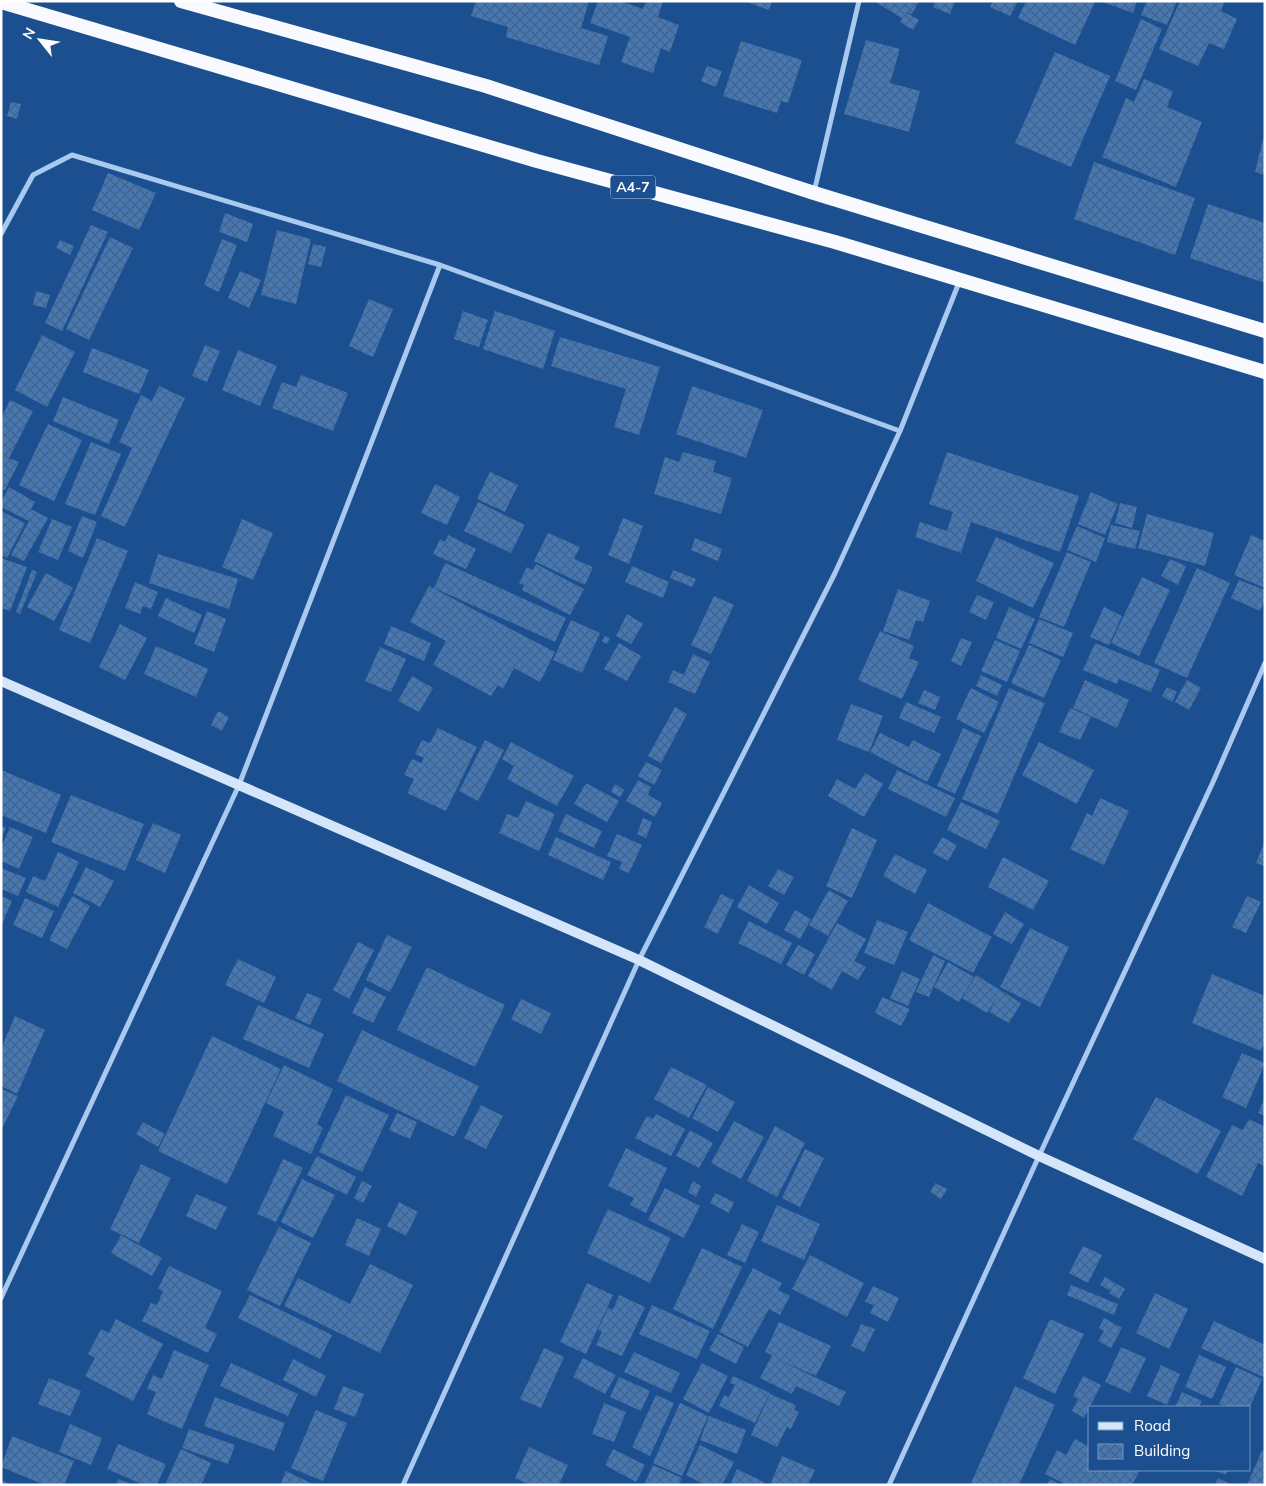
<svg xmlns="http://www.w3.org/2000/svg" width="1266" height="1486" viewBox="0 0 1266 1486" font-family="Mulish,sans-serif">
<style>
.building{fill:url(#building-cross-hatch)}
.lines{fill:none;stroke-linecap:round;stroke-linejoin:round}
.minor{stroke:#a9c9ee;stroke-width:5}
.secondary{stroke:#d6e6fa;stroke-width:10}
.trunk{stroke:#f8faff;stroke-width:14}
.labels{text-anchor:middle;stroke-width:4;stroke-linejoin:round;paint-order:stroke}
.shield{fill:#1b4f8f;stroke:#bbcadd;stroke-width:1}
.shield-label{font-size:14px;font-weight:bold;fill:#fff}
</style>
<defs>
<pattern id="building-cross-hatch" width="8" height="8" patternUnits="userSpaceOnUse" patternTransform="scale(1.25)"><rect width="8" height="8" fill="#4478b7"/><path d="M0 0l8 8M0 8l8-8" fill="none" stroke="#486282"/></pattern>
</defs>
<rect width="100%" height="100%" fill="#1b4f8f"/>
<path class="building" d="M476 1H589L581 28 608 36 599 65 506 37 508 27 471 16Z
M598 1H620L643 9 646 1H663L658 17 679 25 670 52 661 48 653 73 621 62 630 37 590 23Z
M744 1H772L769 10Z
M878 1H919L912 14 905 12 919 20 913 30 900 22 902 18 877 3Z
M935 1H955L950 14 933 7Z
M993 1H1018L1010 16 990 7Z
M1026 1H1094L1095 2 1075 45 1018 18Z
M1100 1H1137L1133 13Z
M1147 1H1177L1167 25 1141 15Z
M1180 1H1225L1221 11 1237 19 1224 49 1209 43 1198 66 1159 49Z
M1141 19 1162 29 1136 90 1115 81Z
M866 40 900 49 890 83 920 91 909 132 844 114Z
M741 41 802 60 788 103 781 101 777 113 723 96Z
M1055 52 1110 76 1071 167 1015 143Z
M707 66 722 71 716 87 701 81Z
M1144 79 1173 91 1167 107 1202 122 1176 187 1102 157 1126 98 1134 102Z
M11 102 21 104 17 119 7 116Z
M1263 139H1265V175L1255 172Z
M1094 162 1195 198 1175 255 1074 219Z
M108 173 156 193 139 230 92 210Z
M1208 204 1265 223V283L1190 258Z
M225 213 253 224 247 242 219 232Z
M91 225 108 232 62 331 45 323Z
M277 230 311 239 296 304 261 295Z
M110 237 133 248 89 340 66 329Z
M222 239 237 245 219 292 204 285Z
M60 240 74 246 70 255 56 248Z
M313 244 326 247 321 267 308 264Z
M240 271 261 280 249 308 228 298Z
M36 291 50 295 46 308 33 305Z
M369 299 393 309 373 357 349 346Z
M463 311 488 320 479 347 454 339Z
M495 311 555 331 543 369 483 349Z
M42 335 75 352 47 407 15 390Z
M560 337 660 367 639 435 614 427 626 389 551 366Z
M205 345 220 351 207 382 192 376Z
M92 348 149 370 139 394 83 372Z
M238 350 277 366 260 406 222 390Z
M301 375 348 393 333 431 272 408 282 382 296 387Z
M159 386 185 398 125 527 101 516 132 448 119 442 141 395 152 401Z
M692 386 763 410 746 458 676 434Z
M63 397 119 420 109 444 53 421Z
M10 400 33 411 9 458 19 462 5 490 1 489V419Z
M48 424 82 440 54 501 19 485Z
M91 442 121 454 95 515 65 504Z
M683 452 716 461 713 472 732 478 721 514 654 494 665 457 679 462Z
M947 452 1079 496 1060 552 971 522 961 553 915 537 920 522 947 531 953 512 929 504Z
M490 472 518 485 505 512 477 499Z
M435 484 460 497 447 525 421 513Z
M9 487 35 502 31 509 48 518 24 561 11 555 29 521 1 507V502Z
M1091 492 1118 504 1105 535 1078 524Z
M478 502 525 525 511 553 464 531Z
M1120 503 1137 507 1132 528 1115 523Z
M1 511 25 523 7 558 1 555Z
M1147 514 1214 533 1205 566 1138 548Z
M82 516 97 522 83 558 68 551Z
M623 518 643 526 629 564 608 555Z
M52 519 72 527 58 560 38 552Z
M242 519 273 533 253 580 222 567Z
M1111 525 1140 531 1135 549 1107 542Z
M1077 526 1105 538 1096 562 1067 550Z
M548 533 580 547 574 559 593 567 585 585 534 561Z
M448 535 476 549 466 569 433 554 440 539 445 542Z
M1251 535 1265 541V588L1234 575Z
M996 537 1054 563 1033 608 976 581Z
M97 538 128 551 90 643 59 630Z
M695 538 722 549 718 561 691 550Z
M1067 552 1091 562 1064 627 1039 617Z
M158 554 238 579 229 609 149 583Z
M1 558 27 567 10 611 1 608Z
M1170 559 1186 566 1178 585 1161 576Z
M445 563 566 618 555 642 434 588Z
M536 564 584 589 570 615 522 590 524 585 519 583 527 567 533 570Z
M632 566 669 582 663 598 625 582Z
M1197 568 1230 583 1187 678 1154 663Z
M32 570 37 572 20 614 16 612Z
M673 570 696 579 692 587 670 578Z
M46 573 73 588 54 621 27 607Z
M1142 577 1170 590 1139 656 1111 643Z
M1239 580 1265 590V599L1260 611 1231 598Z
M135 582 158 592 151 609 143 606 140 614 125 608Z
M429 586 555 652 540 682 514 668 503 689 498 685 491 696 433 665 446 641 410 622Z
M898 589 930 601 923 622 916 620 909 640 883 631Z
M977 595 994 602 986 620 969 612Z
M714 596 734 605 711 654 691 645Z
M166 598 202 615 194 633 158 616Z
M1009 607 1035 619 1021 649 996 638Z
M1104 607 1122 616 1109 645 1090 637Z
M207 611 226 619 214 652 194 644Z
M627 614 643 624 631 644 616 636Z
M1039 619 1073 633 1063 657 1029 643Z
M571 620 600 633 582 673 553 660Z
M120 624 147 638 125 680 99 667Z
M391 626 431 643 424 661 384 644Z
M880 631 914 646 909 658 919 662 902 699 858 680Z
M605 636 610 638 607 644 602 641Z
M961 638 972 642 961 666 951 661Z
M995 640 1020 651 1007 682 981 671Z
M619 643 641 656 627 681 604 669Z
M1095 643 1160 670 1151 692 1119 679 1117 684 1083 670Z
M1029 645 1061 660 1044 698 1011 683Z
M156 646 208 669 196 697 144 674Z
M380 647 406 659 391 692 365 681Z
M693 654 710 662 695 694 668 682 673 670 684 675Z
M981 675 1002 685 997 696 976 686Z
M412 676 433 688 419 712 398 701Z
M1085 680 1129 700 1117 728 1073 708Z
M1187 680 1201 688 1189 710 1175 702Z
M1167 687 1177 692 1172 702 1162 696Z
M971 688 999 702 984 733 956 719Z
M1009 688 1045 703 998 814 962 799Z
M924 690 940 697 935 710 918 703Z
M906 702 941 717 934 733 899 718Z
M851 704 883 716 869 752 837 740Z
M675 707 687 714 661 763 648 756Z
M1070 708 1091 717 1080 740 1059 732Z
M218 711 229 717 222 731 211 725Z
M438 728 477 747 446 811 407 793 414 779 404 775 412 759 421 763 424 758 415 754 422 740 430 743Z
M963 728 981 736 955 794 937 786Z
M880 733 909 747 913 740 941 754 927 782 870 752Z
M485 740 504 750 478 801 459 791Z
M511 742 574 776 557 806 507 779 514 766 502 759Z
M1039 742 1094 770 1077 804 1022 775Z
M646 762 662 770 654 785 638 776Z
M1 770 61 795 46 833 1 815Z
M897 770 955 798 946 817 888 789Z
M865 773 883 784 864 817 828 796 837 779 855 789Z
M638 780 651 787 648 795 662 803 655 817 626 801Z
M586 783 619 801 607 822 574 804Z
M615 784 624 790 620 797 611 792Z
M71 795 144 824 125 871 51 842Z
M1100 798 1129 811 1104 865 1070 849 1087 813 1092 816Z
M526 801 555 814 539 851 499 833 507 814 518 818Z
M961 802 1000 821 986 849 947 830Z
M566 814 602 831 594 848 558 831Z
M643 818 652 822 646 838 637 834Z
M153 823 181 835 165 873 136 860Z
M1 826 6 828 1 838Z
M10 827 33 837 19 869 1 861V848Z
M852 828 877 840 852 898 826 886Z
M617 834 642 845 629 873 619 869 622 862 607 856Z
M556 837 611 862 603 880 548 855Z
M942 837 957 845 948 861 933 853Z
M1265 841V866L1256 863Z
M58 852 79 862 58 907 26 892 33 876 45 881Z
M895 854 927 870 915 894 883 876Z
M1003 857 1049 881 1033 910 988 887Z
M86 867 114 881 100 907 73 893Z
M1 868 26 878 18 896 1 889Z
M778 869 794 877 784 895 768 886Z
M749 885 779 903 767 924 737 907Z
M829 890 848 901 828 936 809 925Z
M721 894 734 900 718 934 704 927Z
M1 896 12 901 1 926Z
M72 896 90 906 67 949 49 940Z
M1247 896 1261 902 1246 933 1232 927Z
M25 898 54 911 42 938 13 925Z
M928 903 992 937 973 973 909 940Z
M795 910 811 919 800 939 784 930Z
M1005 912 1024 924 1012 944 993 934Z
M877 920 908 932 894 965 864 953Z
M749 921 792 943 781 964 738 943Z
M837 923 866 939 854 961 866 967 858 980 842 971 832 990 808 976Z
M1030 928 1069 947 1040 1007 1000 987Z
M387 935 412 947 390 992 366 980Z
M358 942 374 950 349 999 333 990Z
M798 945 815 954 804 975 786 965Z
M933 955 945 961 929 997 916 992Z
M238 959 276 977 264 1003 225 985Z
M948 962 974 977 959 1002 934 987Z
M427 967 505 1005 475 1067 397 1030Z
M902 971 920 979 908 1006 890 998Z
M1212 974 1265 996V1041L1261 1051 1192 1023Z
M976 975 1021 1003 1009 1023 989 1012 998 995 987 1013 962 998Z
M365 987 386 997 373 1023 352 1013Z
M307 993 322 999 310 1025 295 1018Z
M882 997 910 1009 901 1026 875 1013Z
M521 999 551 1013 541 1034 511 1019Z
M258 1005 324 1034 309 1068 243 1039Z
M15 1016 45 1030 17 1094 1 1086V1049Z
M362 1030 479 1086 454 1137 337 1081Z
M212 1036 281 1069 227 1184 158 1151Z
M1242 1053 1265 1063 1246 1108 1222 1097Z
M284 1065 333 1089 317 1124 323 1128 311 1154 273 1136 284 1112 266 1103Z
M671 1067 707 1085 689 1118 654 1099Z
M708 1087 735 1102 718 1132 692 1118Z
M1 1089 18 1096 1 1131Z
M346 1095 389 1115 362 1172 319 1152Z
M1156 1097 1221 1131 1198 1174 1133 1139Z
M1265 1097V1116L1258 1113Z
M481 1105 503 1116 486 1149 464 1138Z
M397 1113 417 1122 410 1139 389 1130Z
M656 1114 685 1129 671 1156 635 1138 647 1116 653 1119Z
M1249 1119 1265 1127V1166L1258 1163 1242 1196 1206 1177 1232 1125 1243 1130Z
M734 1121 764 1137 741 1179 711 1163Z
M143 1122 165 1134 158 1147 136 1134Z
M775 1126 805 1143 777 1197 747 1181Z
M690 1130 713 1143 699 1168 676 1156Z
M626 1148 667 1168 646 1213 630 1205 634 1198 608 1186Z
M805 1149 824 1158 800 1207 782 1198Z
M317 1156 356 1177 347 1195 307 1175Z
M283 1159 303 1168 276 1222 257 1214Z
M141 1164 171 1178 139 1243 110 1229Z
M302 1179 335 1195 313 1238 281 1222Z
M362 1181 372 1186 363 1203 354 1198Z
M693 1181 701 1186 696 1197 688 1192Z
M935 1183 947 1189 941 1199 930 1192Z
M665 1188 700 1206 684 1238 648 1220Z
M715 1193 734 1202 729 1213 710 1203Z
M196 1194 227 1207 216 1230 186 1216Z
M399 1202 418 1212 406 1236 387 1226Z
M777 1205 820 1224 804 1260 761 1241Z
M608 1209 671 1238 650 1283 587 1253Z
M357 1218 381 1229 369 1256 345 1245Z
M742 1224 759 1232 745 1263 727 1255Z
M279 1227 311 1243 280 1306 247 1290Z
M121 1235 162 1258 152 1276 111 1253Z
M1083 1246 1102 1255 1088 1283 1069 1273Z
M702 1248 742 1267 713 1329 673 1309Z
M810 1255 864 1283 847 1317 792 1289Z
M370 1264 413 1285 380 1353 284 1306 298 1278 350 1304Z
M169 1266 222 1291 205 1328 217 1334 208 1353 142 1321 151 1303 157 1305 163 1291 158 1289Z
M753 1268 782 1283 778 1290 790 1296 780 1315 769 1309 748 1347 719 1332Z
M1105 1277 1125 1289 1119 1299 1109 1293 1111 1291 1100 1285Z
M587 1283 613 1295 586 1354 560 1342Z
M1071 1285 1118 1304 1114 1315 1067 1295Z
M873 1286 899 1298 888 1322 870 1313 874 1305 865 1302Z
M1155 1293 1188 1309 1169 1349 1136 1333Z
M250 1295 332 1335 320 1359 238 1318Z
M619 1295 645 1307 622 1356 596 1345 602 1332 598 1330 608 1308 613 1310Z
M652 1305 710 1331 697 1359 639 1334Z
M1104 1318 1122 1328 1111 1348 1098 1341 1104 1331 1099 1328Z
M116 1319 163 1344 133 1401 85 1376 95 1358 88 1354 101 1329 109 1333Z
M1050 1319 1084 1334 1055 1394 1023 1378Z
M1214 1321 1265 1345V1374L1263 1377 1201 1348Z
M779 1322 831 1346 816 1376 777 1359 846 1392 839 1406 796 1386 792 1394 760 1378 772 1355 765 1352Z
M861 1324 875 1329 864 1352 851 1346Z
M718 1334 744 1347 736 1364 709 1350Z
M1121 1347 1146 1358 1130 1393 1105 1382Z
M544 1348 564 1357 541 1408 520 1399Z
M174 1350 209 1365 182 1429 147 1414 156 1392 147 1389 153 1375 162 1379Z
M634 1352 680 1373 671 1393 624 1372Z
M1199 1355 1226 1367 1212 1399 1185 1387Z
M583 1358 616 1375 605 1394 573 1377Z
M293 1359 326 1376 316 1397 283 1380Z
M231 1363 298 1394 288 1416 220 1386Z
M702 1363 728 1376 709 1413 683 1399Z
M1161 1365 1180 1374 1167 1405 1147 1396Z
M1236 1367 1262 1379 1250 1407H1228L1219 1404Z
M733 1376 770 1393 755 1423 719 1406 724 1395 729 1397 735 1385 730 1383Z
M1083 1376 1101 1385 1084 1418 1072 1411 1078 1399 1073 1396Z
M619 1377 650 1391 641 1411 610 1397Z
M49 1378 81 1391 70 1416 38 1404Z
M343 1386 364 1394 355 1417 334 1409Z
M1015 1386 1055 1405 1019 1485H970Z
M1182 1392 1202 1401 1199 1407H1175Z
M770 1394 796 1405 794 1410 799 1412 791 1429 787 1427 777 1447 751 1435Z
M656 1395 674 1403 650 1456 632 1447Z
M215 1397 285 1423 274 1451 204 1426Z
M604 1403 626 1412 614 1442 592 1434Z
M680 1403 708 1416 682 1476 653 1463Z
M316 1410 347 1423 323 1481 291 1468Z
M709 1416 746 1430 737 1454 700 1440Z
M70 1424 102 1438 91 1465 59 1452Z
M189 1429 235 1445 228 1464 182 1448Z
M12 1436 74 1461 64 1485H45L1 1467Z
M1075 1439 1090 1447V1470H1135L1139 1472 1132 1485H1067L1045 1474 1057 1450 1066 1455Z
M118 1444 166 1464 157 1485H144L107 1469Z
M700 1445 734 1462 722 1485H705L686 1475Z
M529 1447 568 1465 559 1485H530L515 1478Z
M181 1449 211 1463 201 1485H165Z
M613 1449 645 1465 636 1482 605 1465Z
M1262 1450 1265 1452 1264 1485H1247Z
M782 1456 815 1470 808 1485H770Z
M653 1465 682 1478 679 1485H644Z
M737 1469 764 1482 763 1485H730Z
M1213 1470H1228L1226 1475Z
M286 1471 315 1485H280Z
M1218 1478 1232 1485H1215Z
M118 1479 134 1485H116Z
M1050 1479 1061 1485H1047Z
M1 1480 12 1485H1Z"/>
<g class="lines">
<path class="minor" d="M814 192 859 1
M1 234 33 175 72 155 440 265 900 431
M1 1298 239 785 440 265
M403 1485 639 960 835 573 900 431 960 280
M889 1485 1039 1156 1213 782 1265 663"/>
<path class="secondary" d="M1 681 639 960 1039 1156 1265 1259"/>
<path class="trunk" d="M181 1 486 86 814 193 1265 331
M1 2 537 161 835 242 1265 372"/>
</g>
<g class="labels">
<rect class="shield" x="610.5" y="175.5" width="45" height="23" rx="4"/>
<g class="shield-label">
<text x="633" y="192">A4-7</text>
</g>
</g>
<rect width="1266" height="1486" fill="none" stroke="#ffffff" stroke-width="5"/>
<rect x="1088" y="1406" width="162" height="65" fill="#1b4f8f" stroke="#7695bc"/>
<rect x="1098" y="1422" width="25" height="8" fill="#d6e6fa" stroke="#7695bc"/>
<text x="1134" y="1431" font-size="15" fill="#ffffff">Road</text>
<rect x="1098" y="1444" width="25" height="15" fill="url(#building-cross-hatch)" stroke="#7695bc"/>
<text x="1134" y="1456" font-size="15" fill="#ffffff">Building</text>
<g transform="translate(40 40) rotate(300)" stroke="#1b4f8f" stroke-width="4" paint-order="stroke">
<path d="M0-4L9 19L0 12L-9 19Z" fill="#ffffff"/>
<text y="-8" font-size="14" font-weight="bold" text-anchor="middle" fill="#ffffff">N</text>
</g>
</svg>
